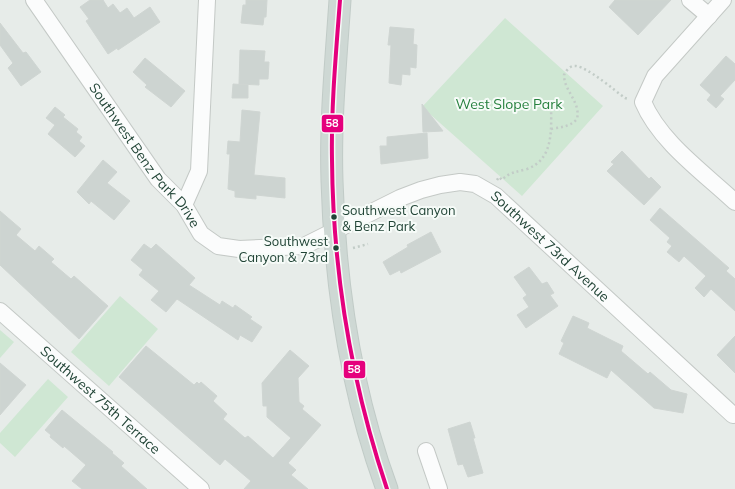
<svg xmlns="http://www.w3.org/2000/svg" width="735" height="489" viewBox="0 0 735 489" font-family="Mulish,sans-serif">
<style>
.green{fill:#cfe7d3}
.building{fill:#cdd4d1;stroke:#cfd5d2}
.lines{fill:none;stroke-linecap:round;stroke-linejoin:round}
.minor-casing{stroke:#c4c9c6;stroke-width:18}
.major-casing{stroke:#c1cbc7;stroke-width:23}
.path{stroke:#c2ccc7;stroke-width:2.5;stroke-dasharray:2 3;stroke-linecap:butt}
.minor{stroke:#fbfcfc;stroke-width:16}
.major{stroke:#ced8d4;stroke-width:21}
.bus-1-casing{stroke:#f6fbf8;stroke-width:7}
.bus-1{stroke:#e5007d;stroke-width:4}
.bus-dot{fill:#214436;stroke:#f6fbf8;stroke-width:1.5}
.labels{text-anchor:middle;stroke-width:4;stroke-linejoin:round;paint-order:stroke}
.bus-label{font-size:13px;fill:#214436;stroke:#f6fbf8;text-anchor:start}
.park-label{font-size:14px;fill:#26803e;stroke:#f6fbf8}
.street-label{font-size:14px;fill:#214436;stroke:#f6fbf8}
.line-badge{stroke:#f6fbf8;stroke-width:1.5}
.badge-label{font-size:11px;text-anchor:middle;font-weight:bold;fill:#fff}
</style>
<rect width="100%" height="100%" fill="#e7ece9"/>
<path class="green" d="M505 18 603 106 522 196 422 107Z
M120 296 158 329 109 386 71 352Z
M0 330 14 342 0 358Z
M48 379 68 397 15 457 0 443V433Z"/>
<path class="building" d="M90 0H103L108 8 113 4 120 13 127 8 134 18 150 7 160 22 118 50 117 48 108 54 86 21 89 19 80 7Z
M246 0H267L266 17H264L263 25 241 23 243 5H246Z
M615 0H671L638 35 609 7Z
M0 23 23 53 26 52 41 72 21 86 8 68 13 63 0 45Z
M390 27 414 29 413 44 417 45 416 68 410 67V75L402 74 401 85 389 83 391 45H388Z
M240 50 265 51 264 62H269L268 79H259V85L239 84Z
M726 56 735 64V80L720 96 724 99 716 108 707 100 711 95 700 85Z
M145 58 185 91 171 107 145 87 147 85 133 72Z
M233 84 248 85V98H232Z
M422 104 443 131 423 132Z
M55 107 65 115 63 117 78 129 76 132 82 137 79 141 85 146 75 157 48 134 55 125 46 118Z
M242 110 260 112 254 175 285 178V198L256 195V199L235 197V191L228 189 230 154H227L228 141 240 142Z
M427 133 428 158 381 164 380 146H387V137Z
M622 151 649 179 651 177 661 187 644 205 607 171 614 164 611 162Z
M103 160 117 172 107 183 130 201 114 220 91 201 89 204 77 192Z
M660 208 729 268 726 271 735 279V311L711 289 704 297 695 288 706 276 684 256 679 262 667 252 672 246 667 242 670 238 650 220Z
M0 211 21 229 16 235 35 251 39 246 54 259 51 262 71 279 74 276 108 306 79 339 0 265Z
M431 232 441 252 401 273 400 270 390 275 383 262 408 247 407 245Z
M144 244 151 249 156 244 195 278 189 285 220 305 222 301 233 308 235 305 252 317 250 319 262 327 252 342 240 335 238 340 177 299 166 312 151 300 159 291 139 275 143 270 131 260Z
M529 267 542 284 547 282 554 293 550 295 558 306 526 328 517 315 529 307 523 298 527 295 514 277Z
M573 316 589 323 587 328 623 346 621 351 648 374 650 372 671 390 687 394 683 413 654 408 611 370 607 378 559 354 564 343 561 341Z
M735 336V373L717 355Z
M146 346 194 385 197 382 199 384 201 382 217 396 213 401 227 414 223 419 245 438 248 436 273 458 291 438 267 417V406H263L262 383 290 350 309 366 298 378 299 402 304 406 302 409 321 425 288 463 296 470 291 475 308 489H244L251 481 225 459 220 465 119 377Z
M0 363 26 385 0 415Z
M62 410 113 452 112 453 124 463 121 466 147 489H82L72 481 86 465 64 446 63 448 50 437 51 435 45 430Z
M470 422 475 438H473L483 473 468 477 463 464 458 465 448 429Z"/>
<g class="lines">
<defs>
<g id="minor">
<path id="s1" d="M34 0 158 179 184 205 201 234 218 246 239 249 304 246 400 198 421 190 440 185 460 182 475 184 496 196 733 415"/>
<path d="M690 0 709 16"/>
<path d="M723 0 655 76 643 102C660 142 703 172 735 202"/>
<path d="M184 205 199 171 207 0"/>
<path id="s2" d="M0 311 201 489"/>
<path d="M426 451 439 489"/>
</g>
<path id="major" d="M340 0C336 60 330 121 332 181 335 285 351 391 387 489"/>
</defs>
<use href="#minor" class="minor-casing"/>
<use href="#major" class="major-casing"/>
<path class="path" d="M551 129C561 127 570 127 577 119 581 102 564 91 564 75 566 71 570 65 576 66 589 68 614 90 625 98L629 99
M497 180 499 177 502 180C509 172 517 172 527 169 555 159 551 127 551 102
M353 248 368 244"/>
<use href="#minor" class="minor"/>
<use href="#major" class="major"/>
<defs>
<path id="bus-1" d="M340 0C336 53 331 107 332 160 333 273 351 382 387 489"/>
</defs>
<use href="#bus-1" class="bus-1-casing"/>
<use href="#bus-1" class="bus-1"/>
</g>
<g class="bus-dot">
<circle cx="334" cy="217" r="3.5"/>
<circle cx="336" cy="248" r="3.5"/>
</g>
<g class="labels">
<g class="bus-label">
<text x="342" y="215">Southwest Canyon<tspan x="342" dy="16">&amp; Benz Park</tspan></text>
<text x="328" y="246" text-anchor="end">Southwest<tspan x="328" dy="16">Canyon &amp; 73rd</tspan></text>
</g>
<g class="park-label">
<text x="509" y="109">West Slope Park</text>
</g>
<g class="street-label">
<text dy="5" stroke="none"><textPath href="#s1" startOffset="191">Southwest Benz Park Drive</textPath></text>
<text dy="5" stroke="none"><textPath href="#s1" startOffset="678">Southwest 73rd Avenue</textPath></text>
<text dy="5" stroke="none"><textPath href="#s2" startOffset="134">Southwest 75th Terrace</textPath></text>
</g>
</g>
<g class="line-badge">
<rect x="321" y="114" width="23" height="19" rx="4" fill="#e5007d"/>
<rect x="343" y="360" width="23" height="19" rx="4" fill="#e5007d"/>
</g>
<g class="badge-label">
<text x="332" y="127">58</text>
<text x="354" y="373">58</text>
</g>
</svg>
